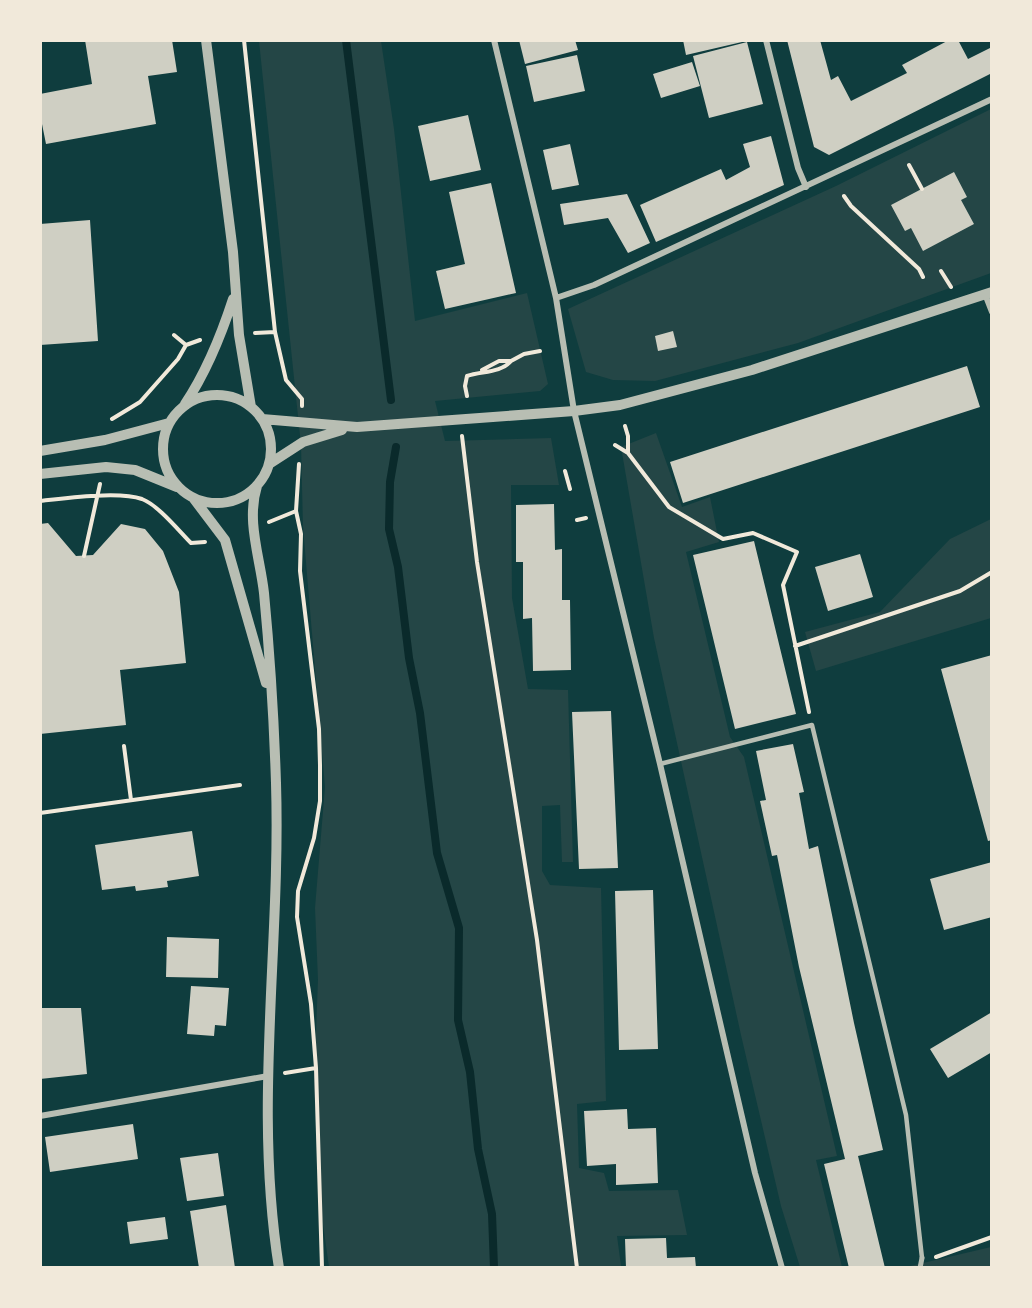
<svg xmlns="http://www.w3.org/2000/svg" width="1032" height="1308" viewBox="0 0 1032 1308" font-family="Merriweather,serif">
<style>
.green{fill:#244646}
.lines{fill:none;stroke-linecap:round;stroke-linejoin:round}
.stream{stroke:#0a2a2b;stroke-width:8}
.building{fill:#cfcfc3}
.path{stroke:#f1e9da;stroke-width:4}
.service{stroke:#b8beb3;stroke-width:4.5}
.pedestrian{stroke:#b8beb3;stroke-width:5}
.minor{stroke:#b8beb3;stroke-width:6}
.tertiary{stroke:#b8beb3;stroke-width:10}
</style>
<rect width="100%" height="100%" fill="#0f3d3e"/>
<path class="green" d="M259 41H381L394 129 415 321 527 293 548 384 540 391 435 401 445 441 551 438 559 485H511L512 598 528 689 568 690 573 862H562L560 805 542 806V871L550 885 601 888 606 1101 577 1104 579 1168 604 1173 609 1191 678 1190 687 1235 617 1236 621 1266 329 1267 319 1196 314 1084 318 980 315 908 325 787 303 527 301 445Z
M991 109V273L798 343 655 381 613 380 586 372 568 309 836 186Z
M656 433 682 507 710 497 719 542 686 552 730 737 744 757 837 1156 816 1160 842 1267H800L781 1206 741 1035 654 638 621 447Z
M991 519V618L816 671 805 632 880 612 950 539Z
M991 1247V1267H906Z"/>
<g class="lines">
<path class="stream" d="M346 40 391 400
M396 447 390 482 389 529 398 567 409 658 420 713 437 853 459 928 458 1020 470 1072 478 1149 492 1214 494 1268"/>
</g>
<path class="building" d="M85 40H172L177 72 148 76 156 124 46 144 40 114V94L92 84Z
M519 40H575L578 50 525 64Z
M683 40H741L742 42 686 55Z
M787 40H820L831 80 838 76 851 101 907 73 902 65 949 40H958L968 59 992 47V73L829 155 814 147Z
M747 42 763 104 709 118 693 56Z
M577 55 585 91 534 102 526 66Z
M692 62 700 86 661 98 653 74Z
M468 115 481 170 430 181 418 126Z
M771 136 784 185 656 242 640 205 721 169 726 180 750 167 743 144Z
M570 144 579 185 552 190 543 150Z
M954 172 967 197 961 200 974 224 923 251 911 228 905 231 891 205Z
M491 183 516 293 445 309 436 271 465 264 449 192Z
M627 194 650 243 628 253 608 218 564 225 560 204Z
M90 220 98 341 40 345V224Z
M673 331 677 347 658 351 655 336Z
M967 366 980 407 683 503 670 462Z
M554 504 555 550 562 549V600H570L571 670 533 671 532 618 523 619V562H516V505Z
M48 523 76 556 93 555 121 524 145 529 163 551 179 592 186 663 120 670 126 725 40 734V524Z
M754 541 796 714 735 729 693 555Z
M860 554 873 597 828 611 815 567Z
M992 655V840L988 841 941 669Z
M611 711 618 868 579 869 572 712Z
M793 744 804 792 799 793 809 849 818 846 854 1023 883 1150 858 1156 885 1268H849L824 1164 845 1159 799 967 777 855 772 856 760 801 766 800 756 751Z
M192 831 199 876 167 881 168 887 136 891 135 886 102 890 95 845Z
M992 862V917L944 930 930 879Z
M653 890 658 1049 619 1050 615 891Z
M167 937 219 939 218 978 166 977Z
M191 986 229 988 226 1026 215 1025 214 1036 187 1034Z
M40 1008H81L87 1074 40 1079Z
M992 1012V1052L948 1078 930 1049Z
M627 1109 628 1129 656 1128 658 1183 616 1185V1164L587 1166 584 1111Z
M133 1124 138 1159 50 1172 45 1137Z
M218 1153 224 1196 187 1201 180 1158Z
M226 1205 235 1268H199L190 1211Z
M165 1217 168 1239 130 1244 127 1222Z
M666 1238 667 1258 695 1257 696 1268H626L625 1239Z"/>
<g class="lines">
<path class="path" d="M244 40 275 332 286 380 302 399V406
M909 165 922 189
M844 196 851 206 919 269 923 277
M941 271 951 287
M255 333 275 332
M174 335 186 345
M482 370 499 361H511L524 354 540 351
M467 396 465 386 467 376C482 371 501 373 511 361
M112 419 140 402 178 359 186 345 200 340
M625 426 628 436V453
M462 436 477 562 537 940 577 1268
M615 445 628 453 669 507 723 539 753 533 797 552 783 585 809 712
M299 464 296 511 301 534 300 571 319 729 320 765V801L314 838 298 891 297 917 311 1004 316 1068 322 1268
M565 471 570 489
M40 501C66 498 119 491 142 499 158 505 179 531 191 543L205 542
M577 520 586 518
M269 522 296 511
M84 556 100 484
M795 646 960 591 992 572
M124 746 131 800
M40 813 240 785
M285 1073 316 1068
M936 1257 992 1237"/>
<path class="service" d="M660 764 812 725 906 1115 922 1258"/>
<path class="pedestrian" d="M920 1268 922 1258"/>
<path class="minor" d="M494 40 556 298 574 411 660 764 755 1173 782 1268
M766 40 798 168 806 187
M985 294 992 312
M556 298 594 285 992 99
M40 1116 268 1076"/>
<path class="tertiary" d="M206 40 233 252 239 335 251 407
M163 449a54 54 0 1 1 108 0a54 54 0 1 1-108 0Z
M185 404C207 371 221 336 233 299
M262 419 357 427 574 411 620 405 752 370 992 292
M40 451 105 440 169 423
M269 464 303 442 342 430
M40 474 106 467 135 470 177 487
M257 486C246 521 260 557 264 593 270 656 274 720 276 783 281 945 253 1106 279 1268
M194 499 225 540 266 683"/>
</g>
<rect width="1032" height="1308" fill="none" stroke="#f1e9da" stroke-width="84"/>
</svg>
